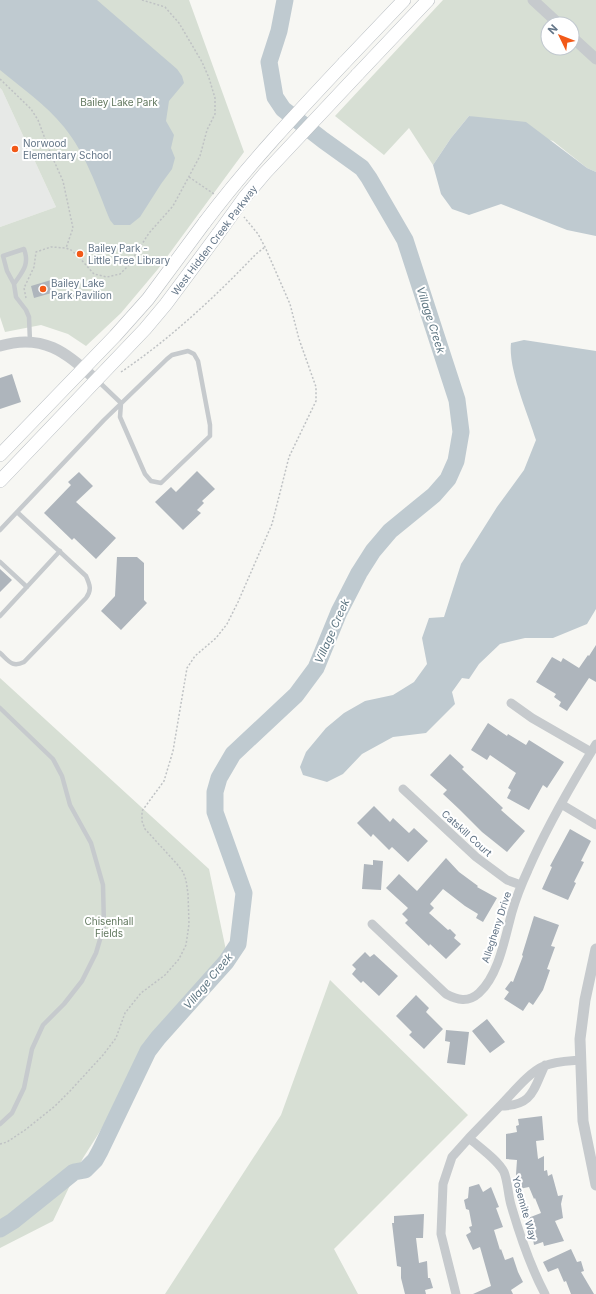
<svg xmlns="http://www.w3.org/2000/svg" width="596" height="1294" viewBox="0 0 596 1294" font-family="Inter,sans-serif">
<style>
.built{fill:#e7e9e7}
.green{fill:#d7dfd4;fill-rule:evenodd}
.water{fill:#bfcad0}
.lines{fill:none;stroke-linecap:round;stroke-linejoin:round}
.river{stroke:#bfcad0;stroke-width:17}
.building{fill:#aeb5bc}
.secondary-casing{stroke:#b8bdc2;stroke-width:14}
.path{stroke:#bfc2c4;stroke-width:1.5;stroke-dasharray:2 2;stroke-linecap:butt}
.service{stroke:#c6cacd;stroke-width:4.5}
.minor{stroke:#c6cacd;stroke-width:9}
.tertiary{stroke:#c6cacd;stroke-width:11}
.secondary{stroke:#fff;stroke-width:13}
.secondary-bridge-casing{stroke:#b8bdc2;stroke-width:14;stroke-linecap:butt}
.secondary-bridge{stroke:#fff;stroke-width:13}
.poi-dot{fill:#f25918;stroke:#fff;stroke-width:1.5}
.labels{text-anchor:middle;stroke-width:4;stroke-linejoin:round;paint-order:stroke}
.park-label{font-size:10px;fill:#62785f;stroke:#fff}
.poi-label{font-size:10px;fill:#637587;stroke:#fff;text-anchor:start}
.street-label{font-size:10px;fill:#637587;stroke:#fff}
.water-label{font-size:11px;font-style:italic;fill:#5f7783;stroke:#fff}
</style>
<rect width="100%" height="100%" fill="#f7f7f3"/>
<path class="built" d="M0 88 2 90 56 207 0 227Z"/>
<path class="green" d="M0 0H189L244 152 158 269 121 313 86 346 68 334 41 325 5 332 0 317V227L56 207 2 90 0 88Z
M443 0H596V172L587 168 553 141 469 116 451 138 433 165 409 128 384 155 335 116ZM548 24H572V48H548Z
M0 678 209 869 227 955 155 1045 83 1158 53 1221 0 1248Z
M330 980 468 1115 334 1249 358 1294H165L281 1115Z"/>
<path class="water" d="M0 0H97L177 69 182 76 184 83 169 101 166 121 174 135 171 148 175 158 172 169 161 184 140 217 130 225H114L110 220C97 188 86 154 64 127 46 105 22 88 0 70Z
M469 116 526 122 587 168 596 172V236L567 230 501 204 469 215 452 209 441 194 433 165 451 138Z
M524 340 596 351V609L587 624 553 638H525L500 644 479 664 469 679 462 678 452 692 455 704 426 733 393 737 362 754 343 774 327 782 303 775 300 767 306 752 326 728 344 713 365 701 393 695 414 682 427 664 422 638 429 618 444 617 461 564 497 507 524 470 536 440C528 414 508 369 511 343Z"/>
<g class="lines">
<path class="river" d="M0 1229 13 1221 74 1172 85 1170 95 1160 100 1151 148 1051 158 1038 226 962 238 944 244 893 215 812V792L219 778 233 754 296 695 316 668 339 612 359 573 373 551 390 531 434 495 448 479 456 461 461 432 457 400 405 240 369 178 362 168 323 140 283 109 275 97 269 62 279 31 285 0"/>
</g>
<path class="building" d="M51 280 55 292 34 298 31 286Z
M12 374 21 402 0 409V378Z
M197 471 215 489 202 501 204 503 197 510 201 513 183 530 155 502 171 487 176 492Z
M79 472 93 486 76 502 116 538 96 559 74 538 72 540 44 513 71 485 68 482Z
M117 557H137L144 563V600L147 603 121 630 101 611 115 596Z
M0 569 12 580 0 592Z
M596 645V682L589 678 567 711 559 706 561 702 554 697 556 694 536 682 552 657 561 662 563 658 579 668 588 655 589 656Z
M488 723 507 736 508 734 526 745 529 740 564 762 547 788 543 785 529 810 507 798 511 790 508 788 516 773 490 755 487 760 471 750Z
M450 754 464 767 462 769 503 808 501 810 525 831 507 852 482 832 459 809 443 794 447 790 430 775Z
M374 806 390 822 393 818 409 833 414 828 428 841 408 862 392 847 389 850 373 834 371 837 357 823Z
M570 829 591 841 581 861 584 862 574 882 576 883 568 900 542 889 552 867 550 866Z
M446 858 459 872 478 886 477 887 497 898 483 922 476 918 478 914 465 906 443 889 430 904 434 908 429 913 448 930 450 929 456 935 454 938 461 944 446 959 430 944 429 946 405 923 408 920 402 914 408 908 386 888 399 874 417 891Z
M373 860 383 861 381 890 362 889 364 864 373 865Z
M534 916 559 925 551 946 555 947 547 969 550 970 543 990 533 1005 529 1002 523 1011 504 999 509 992 505 989 511 981 513 982 523 956 522 955Z
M365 952 370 957 374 954 398 976 379 996 363 981 361 983 352 974 356 969 352 965Z
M416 995 429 1008 426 1012 443 1029 424 1049 409 1035 412 1032 396 1016Z
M487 1019 505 1042 490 1053 472 1031Z
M446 1030 469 1032 465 1065 447 1063 450 1042 445 1041Z
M542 1116 544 1140 536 1141 538 1159 544 1156V1171L547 1170 548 1176 552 1174 558 1196 563 1195 561 1204 563 1218 555 1221 564 1241 544 1246 543 1242 534 1245 531 1227 528 1218 541 1213 535 1198 534 1199 529 1187 519 1189 516 1174 517 1160 506 1159V1134L517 1132 516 1126 519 1125 518 1119Z
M479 1184 483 1192 491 1187 499 1207 496 1208 503 1227 494 1230 500 1250 501 1249 505 1260 513 1257 518 1272 523 1282 511 1290 513 1294H473L491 1286 480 1247 473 1250 466 1235 471 1232 469 1227 472 1226 469 1210 466 1209 464 1200 468 1198 469 1187Z
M424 1214 423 1238H416L419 1263 427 1261 428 1278H430L433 1288 425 1290 426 1294H405L401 1278V1267L397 1266 392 1223H394V1216Z
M571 1249 577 1262 581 1261 584 1271 581 1272 594 1294H571L566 1281 564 1282 558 1268 548 1272 543 1262Z"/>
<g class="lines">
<defs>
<path id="secondary" d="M344 63 404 0
M357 75 428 0
M0 455 115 336 148 299 205 222
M0 481 145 329 166 304 218 234"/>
</defs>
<use href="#secondary" class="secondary-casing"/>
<path class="path" d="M0 79 31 109 38 120 50 152 63 181 73 228 66 248
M189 177 214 194
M26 298 24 288 34 267 36 252 51 247 66 248 71 250 78 256 94 274 107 277 120 274 128 266 149 233 173 206 200 156 207 130 215 114V98L209 78 202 62 179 23 165 7 142 0
M121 372C170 339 215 297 256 254L265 247
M0 1144 7 1142 25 1130 55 1106 70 1091 103 1055 116 1038 125 1013 141 993 165 975 179 959 186 945 189 924 188 894 186 880 183 872 177 864 145 829 142 821V811L164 781 173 751 187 668 195 656 216 638 227 624 238 602 272 524 289 457 316 401V387L299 339 290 304 265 247 258 234 244 217"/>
<path class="service" d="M14 284C22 272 30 265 24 249L3 256 7 271 14 284 16 297 26 310 29 317 30 342
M98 381 121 403
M0 530 104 420 167 359 172 355 188 351 194 354 198 361 210 425V436L161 483 151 481 145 474 120 417 121 403
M0 562 27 587
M0 616 60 551
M0 653C9 661 12 668 24 662L86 598C92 590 90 585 86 576L17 512
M0 708 53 759 62 776 70 805 91 843 103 885 104 926 96 953 82 981 64 1004 43 1025 32 1049 24 1088 12 1113 0 1124"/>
<path class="minor" d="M511 703 532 718 591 752
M403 789 476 857 507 880 521 885
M561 804 596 825
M372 924 446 994C457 1000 468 1003 479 993 499 975 505 937 512 912 516 898 522 883 528 870 547 826 571 785 596 744
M545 1065C533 1090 533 1106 500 1106 511 1095 529 1072 544 1066 555 1061 569 1061 581 1060
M469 1138C479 1147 498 1160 504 1172 508 1182 508 1195 511 1205 520 1236 530 1266 545 1294
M456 1294 441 1234 443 1184 452 1157 469 1138 500 1106"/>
<path class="tertiary" d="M533 0 559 24
M572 37 596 59
M0 346C42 333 67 352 96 380
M596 949 585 1000 580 1039 583 1121 596 1185"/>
<use href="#secondary" class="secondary"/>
<defs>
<path id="secondary-bridge" d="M205 222C248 165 296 114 344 63
M218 234 244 198 265 173 357 75"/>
</defs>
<use href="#secondary-bridge" class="secondary-bridge-casing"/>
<use href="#secondary-bridge" class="secondary-bridge"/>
</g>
<g class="poi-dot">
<circle cx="15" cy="149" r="4"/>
<circle cx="80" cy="254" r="4"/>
<circle cx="43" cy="289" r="4"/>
</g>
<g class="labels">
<g class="park-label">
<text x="119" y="106">Bailey Lake Park</text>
<text x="109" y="925">Chisenhall<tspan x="109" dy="12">Fields</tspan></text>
</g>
<g class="poi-label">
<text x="23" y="147">Norwood<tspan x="23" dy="12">Elementary School</tspan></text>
<text x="88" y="252">Bailey Park -<tspan x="88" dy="12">Little Free Library</tspan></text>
<text x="51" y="287">Bailey Lake<tspan x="51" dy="12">Park Pavilion</tspan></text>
</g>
<g class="street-label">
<text transform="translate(214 240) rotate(-53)" y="4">West Hidden Creek Parkway</text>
<text transform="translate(467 833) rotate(42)" y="4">Catskill Court</text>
<text transform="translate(496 927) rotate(-72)" y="4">Allegheny Drive</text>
<text transform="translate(525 1208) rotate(74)" y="4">Yosemite Way</text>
</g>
<g class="water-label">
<text transform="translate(431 320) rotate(72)" y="4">Village Creek</text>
<text transform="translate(332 631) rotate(-66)" y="4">Village Creek</text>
<text transform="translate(208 981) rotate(-50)" y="4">Village Creek</text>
</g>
</g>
<g transform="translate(560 36) rotate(313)"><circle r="19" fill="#ffffff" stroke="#c1c8cf"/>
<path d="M0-3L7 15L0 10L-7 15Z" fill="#f25918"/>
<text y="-6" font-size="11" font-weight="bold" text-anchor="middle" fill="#637587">N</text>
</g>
</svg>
